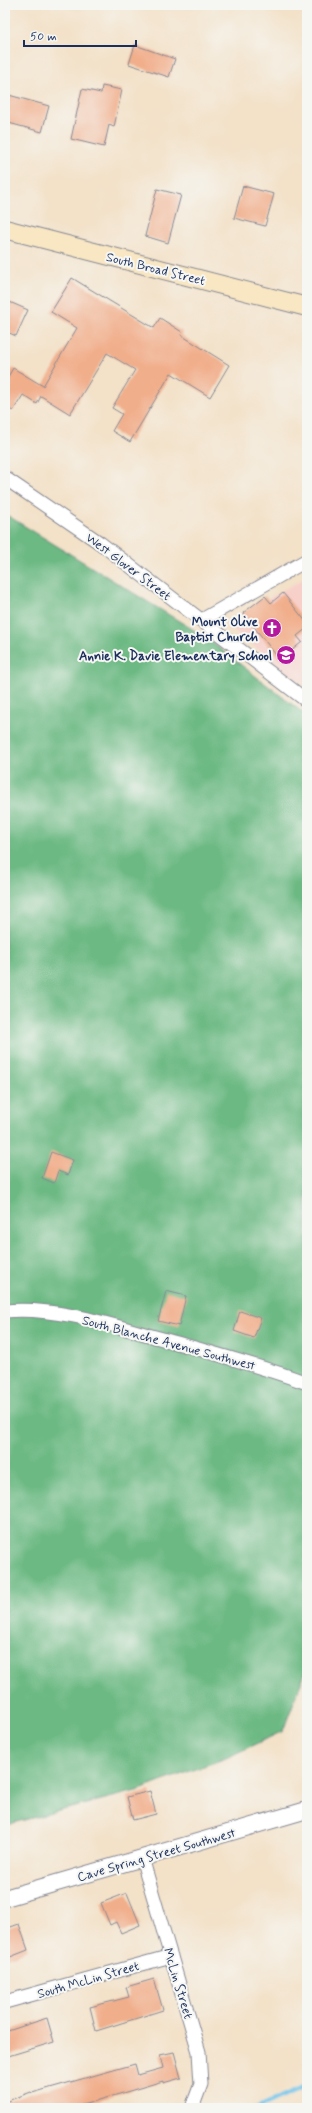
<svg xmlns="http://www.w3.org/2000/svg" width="312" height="2113" viewBox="0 0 312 2113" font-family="Mynerve,sans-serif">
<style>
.built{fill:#f7d0ca}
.forest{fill:#6cb983;stroke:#447470}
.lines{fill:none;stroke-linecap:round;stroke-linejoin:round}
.stream{stroke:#6ec3ea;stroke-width:4.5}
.building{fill:#f1ae8b}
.minor-casing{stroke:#878893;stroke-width:15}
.tertiary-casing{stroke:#878893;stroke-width:18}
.secondary-casing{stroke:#878893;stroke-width:20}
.minor{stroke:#fff;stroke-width:13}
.tertiary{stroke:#fff;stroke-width:16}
.secondary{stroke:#f9e7c3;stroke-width:18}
.labels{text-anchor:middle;stroke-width:4;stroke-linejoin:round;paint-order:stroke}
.street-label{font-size:13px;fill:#1b2f5e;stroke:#f6f6f2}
.poi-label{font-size:13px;font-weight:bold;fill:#1b2f5e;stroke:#f6f6f2;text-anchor:end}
</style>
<rect width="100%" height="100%" fill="#f6f6f2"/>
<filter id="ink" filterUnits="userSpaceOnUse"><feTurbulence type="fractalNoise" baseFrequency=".025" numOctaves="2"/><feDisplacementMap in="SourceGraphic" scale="8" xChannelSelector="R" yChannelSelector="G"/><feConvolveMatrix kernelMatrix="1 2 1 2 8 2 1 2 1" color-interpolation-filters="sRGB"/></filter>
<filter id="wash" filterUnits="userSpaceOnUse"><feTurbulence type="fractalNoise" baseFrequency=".012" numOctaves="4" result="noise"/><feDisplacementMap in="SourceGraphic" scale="16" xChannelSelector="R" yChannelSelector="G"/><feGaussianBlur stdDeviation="0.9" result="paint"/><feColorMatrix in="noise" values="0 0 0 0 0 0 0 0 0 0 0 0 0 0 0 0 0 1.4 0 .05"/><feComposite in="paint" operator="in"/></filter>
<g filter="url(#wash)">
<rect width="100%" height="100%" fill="#f3e1c8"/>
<path class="built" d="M307 577V687L224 623Z"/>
<path class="forest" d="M5 514 205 637 307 716V1667L283 1731 226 1758 136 1791 5 1825Z"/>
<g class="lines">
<path class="stream" d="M257 2108 307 2085"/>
</g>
<g id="blocks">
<path class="building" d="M135 45 175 59 169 77 129 64Z
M102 86 122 90 114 127 109 125 104 147 71 139 82 89 101 93Z
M5 94 49 106 42 132 5 122Z
M243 186 274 194 265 226 234 218Z
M157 189 181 195 168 243 145 236Z
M72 278 154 328 160 318 182 332 181 335 229 365 210 397 171 373 130 442 112 431 122 414 112 408 135 370 107 353 70 414 41 396 37 404 23 395 13 411 5 407V382L13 368 43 386 77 328 51 312Z
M5 300 28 310 16 336 5 331Z
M283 593 307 623V628L297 636 302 642 280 660 243 613 265 596 271 603Z
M51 1152 73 1160 68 1175 58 1171 54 1183 42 1178Z
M166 1291 186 1296 179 1326 158 1321Z
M240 1311 261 1318 254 1338 234 1331Z
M150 1791 156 1814 133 1820 127 1797Z
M127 1893 140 1925 121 1933 116 1922 110 1925 101 1903Z
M19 1924 28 1950 5 1959V1929Z
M154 1979 163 2010 96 2031 90 2007 129 1997 126 1987Z
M47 2018 54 2042 5 2057V2032Z
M174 2052 181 2078 163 2083V2081L79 2106 5 2108V2102L31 2092 32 2093 135 2064 138 2075 163 2068 160 2055Z"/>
</g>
</g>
<g filter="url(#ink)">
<use href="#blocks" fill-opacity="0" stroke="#878893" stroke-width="1"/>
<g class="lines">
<defs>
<path id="minor" d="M5 478 100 543 307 701
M202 620 307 560
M5 1311C53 1306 112 1325 159 1338 209 1352 258 1365 307 1383
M142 1858 199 2052 201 2084 192 2108
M5 2002 171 1956"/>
<path id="tertiary" d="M5 1898 307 1810"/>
<path id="secondary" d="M5 229 307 307"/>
</defs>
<use href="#minor" class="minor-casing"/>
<use href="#tertiary" class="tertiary-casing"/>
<use href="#secondary" class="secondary-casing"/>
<use href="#minor" class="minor"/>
<use href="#tertiary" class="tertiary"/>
<use href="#secondary" class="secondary"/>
</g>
</g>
<defs>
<symbol id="church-disc" viewBox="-11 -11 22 22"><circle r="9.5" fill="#b5179e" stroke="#f6f6f2"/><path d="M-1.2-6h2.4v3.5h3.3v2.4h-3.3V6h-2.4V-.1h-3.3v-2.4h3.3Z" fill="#fff"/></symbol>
<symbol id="school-disc" viewBox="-11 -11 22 22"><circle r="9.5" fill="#b5179e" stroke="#f6f6f2"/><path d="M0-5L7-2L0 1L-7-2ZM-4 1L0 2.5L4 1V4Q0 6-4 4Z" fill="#fff"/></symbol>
</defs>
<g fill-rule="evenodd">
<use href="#church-disc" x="261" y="617" width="22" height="22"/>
<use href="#school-disc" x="275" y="644" width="22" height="22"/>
</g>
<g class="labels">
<g class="street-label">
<text transform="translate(156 268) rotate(14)" y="5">South Broad Street</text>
<text transform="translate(129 566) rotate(37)" y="5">West Glover Street</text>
<text transform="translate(169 1342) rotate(15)" y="5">South Blanche Avenue Southwest</text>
<text transform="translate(156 1854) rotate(-16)" y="5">Cave Spring Street Southwest</text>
<text transform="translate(88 1979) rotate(-16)" y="5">South McLin Street</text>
<text transform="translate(179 1983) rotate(73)" y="5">McLin Street</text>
</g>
<g class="poi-label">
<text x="258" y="626">Mount Olive<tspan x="258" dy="15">Baptist Church</tspan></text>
<text x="272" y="660">Annie K. Davie Elementary School</text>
</g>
</g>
<rect width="312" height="2113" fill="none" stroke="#f6f6f2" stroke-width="20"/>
<path d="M24 40v6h112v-6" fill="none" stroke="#1b2f5e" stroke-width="2"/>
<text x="30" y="40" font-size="12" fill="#1b2f5e" stroke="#f6f6f2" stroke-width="3" paint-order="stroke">50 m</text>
</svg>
